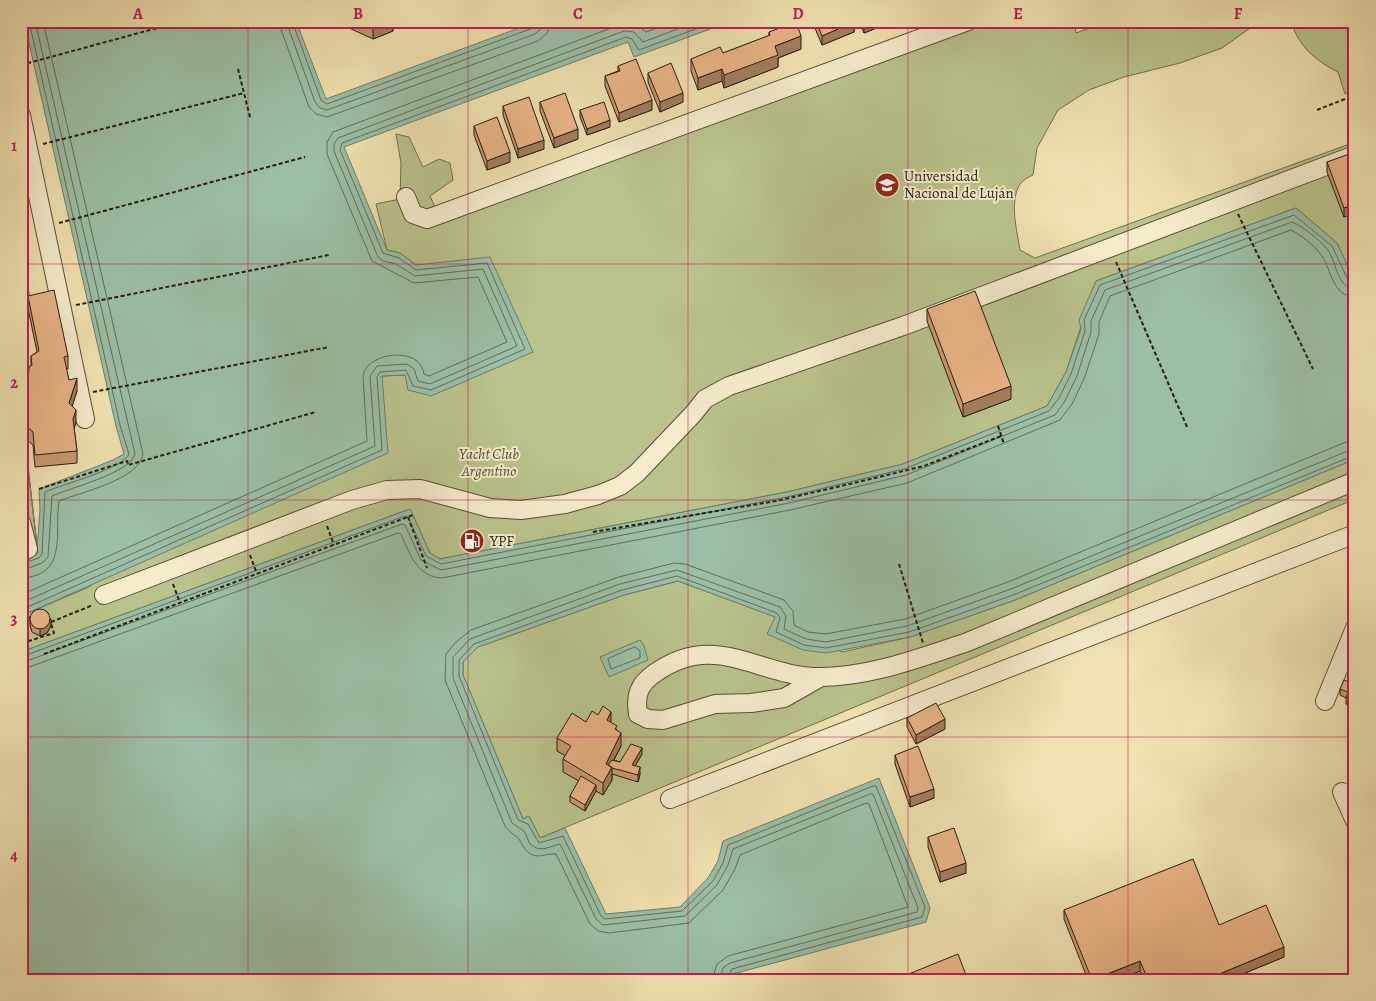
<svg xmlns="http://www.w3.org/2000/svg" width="1376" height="1001" viewBox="0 0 1376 1001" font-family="Alegreya,serif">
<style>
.green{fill:#b9c38b;stroke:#6f6f4c}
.water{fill:#9bbfa6;stroke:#6c7d69}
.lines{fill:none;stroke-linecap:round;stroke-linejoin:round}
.shore{stroke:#606d5a;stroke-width:1}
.minor-casing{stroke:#584d36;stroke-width:20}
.path{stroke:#251b0e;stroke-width:2;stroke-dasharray:4 2.5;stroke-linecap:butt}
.minor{stroke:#f5eccc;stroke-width:18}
.wall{fill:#c89b73;stroke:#251b0e}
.shaded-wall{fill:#a37e5e;stroke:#251b0e}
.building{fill:#e9b486;stroke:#251b0e}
.grid{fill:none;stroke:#c2185b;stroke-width:1;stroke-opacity:0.55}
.labels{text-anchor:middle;stroke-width:4;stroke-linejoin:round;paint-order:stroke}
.poi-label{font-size:15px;fill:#251b0e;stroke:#f5eccc;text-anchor:start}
.park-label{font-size:15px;font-style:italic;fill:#514d34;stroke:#f5eccc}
.neatline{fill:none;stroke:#c2185b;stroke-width:2}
.grid-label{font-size:16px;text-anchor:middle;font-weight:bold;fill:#c2185b}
</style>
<rect width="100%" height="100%" fill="#f0e2b0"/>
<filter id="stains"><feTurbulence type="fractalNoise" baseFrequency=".004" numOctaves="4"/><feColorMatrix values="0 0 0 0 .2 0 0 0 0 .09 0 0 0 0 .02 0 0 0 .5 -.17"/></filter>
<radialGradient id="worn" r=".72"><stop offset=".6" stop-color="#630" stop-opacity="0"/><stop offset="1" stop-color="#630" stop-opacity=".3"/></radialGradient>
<path class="green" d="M993 21H1083L1075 27 1076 33 1108 21H1260L1222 48 1180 63 1124 77 1089 90 1058 110 1037 148 1033 175C1029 177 1023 180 1020 184 1009 202 1017 230 1020 250L1035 258 1355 142V282L1337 243 1296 208 1096 281 1066 372 1047 406 903 464 787 492 440 559 430 553 410 509 21 652V616L89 587 382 376 405 375 424 265H416L400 253 387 250 376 204 400 199 401 163 396 134 409 137 423 167 439 159 450 163 453 180 430 196 442 223Z
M1291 21H1355V90L1345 94 1338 72C1316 61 1298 46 1291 21Z
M21 238 30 300 23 306 25 360 22 418 38 553 21 560Z
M1355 459V499L540 838 529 816 523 819 463 675V662L478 647 624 595 678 581 776 617 842 652 910 637 1015 600Z"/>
<path class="water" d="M24 21H296L326 99 538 21H732L634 57 628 42 344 147 387 250 400 253 416 265 490 257 533 352 431 396 408 390 405 375 382 376 388 453 21 616V560L38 553 22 418 25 360 23 306 27 360 23 417 37 549 40 510 39 489 113 460 124 454 116 426Z
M1296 208 1337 243 1355 282V459L1015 600 910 637 826 653 803 650 767 634 775 617 678 581 624 595 478 647 463 662V675L523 819 529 816 540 838 565 828 606 914 680 907 708 878 718 861 723 841 879 778 930 908 926 922 733 974 730 980H21V652L410 509 430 553 440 559 787 492 903 464 1047 406 1066 372 1081 329 1079 320 1096 281Z
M640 640 644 646 648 660 609 677 600 657Z"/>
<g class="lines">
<path class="shore" d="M278 21 309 107 316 114 327 117 538 41 547 33 551 21
M286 21 315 102 320 108 327 110 535 34 541 29 543 21
M292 21 321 100 327 104 533 28 537 21
M21 564 39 558 42 554 45 492C61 485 124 468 129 454L120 425 29 21
M21 571 42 563 48 557 52 496C69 488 131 473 135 454L35 21
M21 578C69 576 54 532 59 501 81 492 139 480 143 454L43 21
M21 595 367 441 363 376C366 356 402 349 417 361 421 364 423 369 424 374L429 376 507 342 478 277 414 283 372 261 327 154V142L333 132 622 24H634L646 32 677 21
M21 603 375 446 370 376 377 366 407 364 414 369 418 381 430 384 517 346 483 269 415 276 396 264 383 261 378 257 334 151V144L338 138 624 31 634 32 643 42 699 21
M21 610 382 450 377 377 380 372 406 370 413 386 431 390 525 349 487 263 416 270 399 258 383 253 340 150 342 143 626 37 632 39 639 50 717 21
M635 647 640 651V658L611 669 608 659Z
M21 657 405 516 408 517 426 556 441 564 787 497 904 469 1049 411 1059 398 1071 374 1085 331 1084 320 1100 285 1294 215 1332 246 1348 280 1355 283
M21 663 402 524 405 525 421 560 441 570 789 503 906 475 1055 415 1065 401 1077 376 1091 332V321L1105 290 1292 222C1303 226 1319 240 1327 249 1337 261 1336 288 1355 289
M21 670 398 533 401 534C410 554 417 577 442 578L790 510 907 483 1060 420 1072 404 1084 379 1099 334V322L1110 296 1291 230C1300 234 1316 247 1322 256 1332 271 1332 296 1355 297
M712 980 717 964 728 956 908 907 869 804 866 803 740 855 735 869 723 890 689 923 609 933 598 931 590 924 556 854C545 853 536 861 526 850 522 847 521 840 517 837 512 833 509 832 505 826L445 680 446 654 456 642 471 630 619 577 674 563 685 564 784 600 793 611 794 625 808 632 826 634 905 619 1008 582 1346 442 1355 441
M720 980 723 968 730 963 917 912 918 908 873 794H870L733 849 728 865 717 885 685 916 603 925 596 919 560 844 543 849 536 848 530 844 524 831 512 823 453 678V657L470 639 620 584 677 570 780 607 786 616 784 629 806 639 826 642 907 626 1011 589 1355 448
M726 980 732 969 922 917 925 907 876 786H873L728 845 723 863 713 881 682 911 605 919 601 916 563 836 539 843 528 824 518 820 459 676V660L474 644 622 590 677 576 777 613 780 618 776 632 804 645 826 648 909 632 1013 595 1355 455"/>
<defs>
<path id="minor" d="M21 115 85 419
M406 197 413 214 427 219 968 21
M21 522 28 549 21 552
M104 595 352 500 387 490 420 489 490 508 521 510 565 504 598 495 620 486 637 473 694 413 705 399 729 386 903 326 1355 155
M821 677 784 698 751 703 715 704 663 720 648 719 638 714C635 695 639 684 655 673 717 629 758 678 822 677 873 676 918 658 965 643L1355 481
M1325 701 1355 628
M1342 792 1355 821
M670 799 1355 534"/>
</defs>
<use href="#minor" class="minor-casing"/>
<path class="path" d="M21 65 183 21
M238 69 250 117
M1317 110 1355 95
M43 144 244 93
M1238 214 1313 369
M59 223 305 157
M1116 262 1187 427
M76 305 329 255
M93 392 329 347
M998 426 1004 444
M39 489 127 461 128 465 316 412
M408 517 427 568
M327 526 334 545
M593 532 776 501 854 483 924 466 1001 436
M250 555 257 574
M899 564 923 643
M173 584 180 603
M47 612 54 633 29 641 26 633 23 634 22 631 25 630 22 620Z
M51 622 93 605
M44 654 413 515"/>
<use href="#minor" class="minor"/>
</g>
<path class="wall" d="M334 21H393V31L373 39Z
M812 21H854V32L822 45Z
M859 21H891V22L864 33Z
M769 32 801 49 778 58V67L724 88 722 81 698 90 691 71V59L723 53 769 36Z
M618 66 652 110 619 122 605 86V76L618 71Z
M648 73 683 102 660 112 648 82Z
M540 102 578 139 554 148 540 111Z
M503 106 544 149 518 158 503 115Z
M580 110 610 127 587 135 580 117Z
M474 126 510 162 487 170 474 135Z
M1355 160 1344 217 1327 172V162Z
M28 296 68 356V369H66L69 380 77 391 72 406 76 423 74 428 77 451V463L35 467 33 445 26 439 24 417V404L27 400 31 366V356L37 352 28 308Z
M927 309 1011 399 963 417 927 321Z
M30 618 51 626 47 633 40 636 32 632 30 625Z
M1355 649V663L1352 661V655Z
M1355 675V708L1346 704V698L1340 695V689L1349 682Z
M907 718 945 729 916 744 907 727Z
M611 722 617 730 621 746 614 760 620 762 642 754 635 766 640 774 638 782 612 774V780L603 795 596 791 585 811 570 802V796L579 781 563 772V759L566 756 557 751V738Z
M895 755 934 798 910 807 895 764Z
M928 837 966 873 940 882 928 847Z
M1064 910 1284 957 1228 980H1144L1140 971 1117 980H1088L1064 919Z"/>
<path class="shaded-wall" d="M386 21H393V31L373 39V26Z
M435 21H451L435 27Z
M869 21H891V22L864 33V23Z
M854 22V32L822 45V36Z
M801 36V49L778 58V67L724 88V75L775 46Z
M722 69V81L698 90V78Z
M683 93V102L660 112V102Z
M652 100V110L619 122V113Z
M610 120V127L587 135V129Z
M578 129V139L554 148V138Z
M544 140V149L518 158V149Z
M510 152V162L487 170V161Z
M1355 204V214L1344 217V208Z
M77 378V391L69 416V403Z
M1011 386V399L963 417V404Z
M76 410V423L73 431V419Z
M51 619V626L47 633 40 636V629Z
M611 712V724L607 720Z
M945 719V729L916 744V735Z
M621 733V746L610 767 606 764Z
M642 748V754L632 771V765Z
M612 767V780L603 795V783Z
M640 767V774L638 782V775Z
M596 785V791L585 811V805Z
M934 789V798L910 807V797Z
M966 863V873L940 882V872Z
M1284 947V957L1228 980H1205Z
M1140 961V971L1117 980H1093Z"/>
<path class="building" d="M362 21H386L373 26Z
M816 21H854V22L822 36Z
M796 22 801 36 775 46 778 55 724 75 722 69 698 78 691 59 720 47 723 53 770 35 769 32Z
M636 59 652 100 619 113 605 76 620 71 618 66Z
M671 63 683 93 660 102 648 73Z
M565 93 578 129 554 138 540 102Z
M529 97 544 140 518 149 503 106Z
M604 102 610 120 587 129 580 110Z
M497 117 510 152 487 161 474 126Z
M1352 153 1355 160V204L1344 208 1327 162Z
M54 290 68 356 64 357 69 380 77 378 69 403 76 410 73 419 77 451 35 455 33 432 26 426 24 404 27 400 29 367 32 365 31 356 39 351 28 296Z
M975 291 1011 386 963 404 927 309Z
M30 619a10 10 0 1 1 20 0a10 10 0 1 1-20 0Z
M1355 649V656L1352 655Z
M1352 674 1355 675V702L1346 698 1348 692 1340 689 1344 680 1349 682Z
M936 703 945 719 916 735 907 718Z
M603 706 611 712 607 720 617 726 615 729 621 733 606 764 612 767 603 783 563 759 571 746 557 738 572 713 586 722 592 711 598 715Z
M631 744 642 748 632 765 640 767 638 775 612 768 608 765 612 760 620 762Z
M918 746 934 789 910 797 895 755Z
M581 776 596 785 585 805 570 796Z
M954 828 966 863 940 872 928 837Z
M1193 859 1219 925 1266 905 1284 947 1205 980H1148L1140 961 1092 980 1064 910Z
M958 954 968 980H894Z"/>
<path class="grid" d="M248 21V980M468 21V980M688 21V980M908 21V980M1128 21V980M21 264H1355M21 500H1355M21 737H1355"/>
<defs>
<symbol id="university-disc" viewBox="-11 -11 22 22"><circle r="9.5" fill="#8f2418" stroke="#f5eccc"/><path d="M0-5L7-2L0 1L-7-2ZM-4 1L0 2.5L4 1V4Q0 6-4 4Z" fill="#fff"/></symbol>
<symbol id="fuel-disc" viewBox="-11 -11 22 22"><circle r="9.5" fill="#8f2418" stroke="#f5eccc"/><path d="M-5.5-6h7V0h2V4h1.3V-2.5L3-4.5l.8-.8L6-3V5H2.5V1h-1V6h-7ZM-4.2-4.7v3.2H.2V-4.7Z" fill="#fff"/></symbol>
</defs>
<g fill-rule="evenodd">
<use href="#university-disc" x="873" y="171" width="28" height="28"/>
<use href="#fuel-disc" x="458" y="527" width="28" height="28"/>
</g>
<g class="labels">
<g class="poi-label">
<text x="904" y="181">Universidad<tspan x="904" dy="17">Nacional de Luján</tspan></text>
<text x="490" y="546">YPF</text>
</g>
<g class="park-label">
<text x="489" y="459">Yacht Club<tspan x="489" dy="17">Argentino</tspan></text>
</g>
</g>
<rect width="1376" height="1001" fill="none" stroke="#f0e2b0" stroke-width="55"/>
<rect x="28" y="28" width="1320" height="946" class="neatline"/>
<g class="grid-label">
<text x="138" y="19">A</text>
<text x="358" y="19">B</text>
<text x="578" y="19">C</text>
<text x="798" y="19">D</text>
<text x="1018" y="19">E</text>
<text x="1238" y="19">F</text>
<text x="14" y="151">1</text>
<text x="14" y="388">2</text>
<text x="14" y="624">3</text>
<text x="14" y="861">4</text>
</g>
<rect width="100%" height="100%" filter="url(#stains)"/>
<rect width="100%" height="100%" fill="url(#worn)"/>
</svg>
